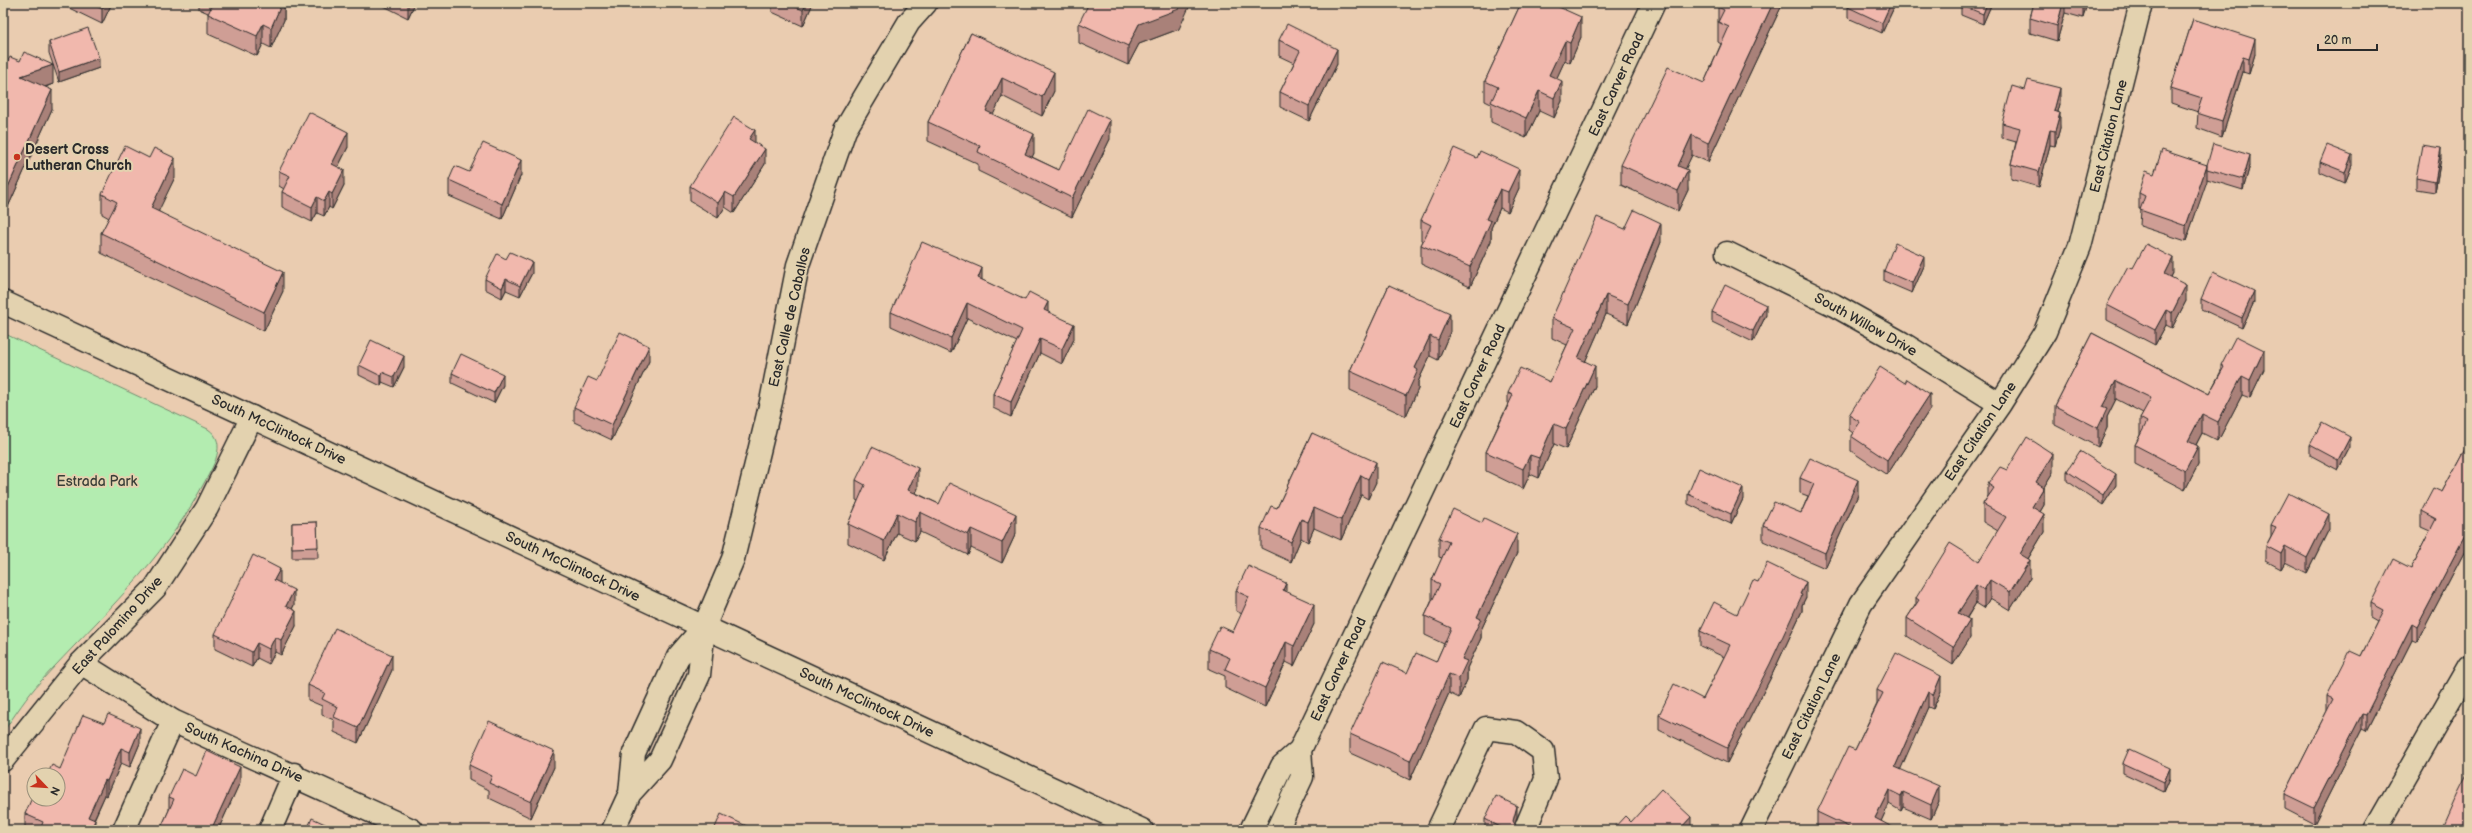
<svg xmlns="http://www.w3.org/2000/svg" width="2472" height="833" viewBox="0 0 2472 833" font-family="'Balsamiq Sans',sans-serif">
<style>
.green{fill:#b3ecb0;stroke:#6f8c6e}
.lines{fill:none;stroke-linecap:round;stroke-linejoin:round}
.minor-casing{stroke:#2b2b2b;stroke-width:25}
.major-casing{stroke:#2b2b2b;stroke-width:25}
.minor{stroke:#e3d2af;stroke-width:22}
.major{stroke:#e3d2af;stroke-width:22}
.wall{fill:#cf9e95;stroke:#2b2b2b}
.shaded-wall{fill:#a98179;stroke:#2b2b2b}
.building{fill:#f1b8ad;stroke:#2b2b2b}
.poi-dot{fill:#c8321e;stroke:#e3d2af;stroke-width:1.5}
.labels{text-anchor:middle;stroke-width:4;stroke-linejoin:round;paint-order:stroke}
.street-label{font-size:14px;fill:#2b2b2b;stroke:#e3d2af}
.poi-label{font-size:14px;font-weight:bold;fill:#2b2b2b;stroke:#e3d2af;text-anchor:start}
.park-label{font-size:14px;fill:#393e38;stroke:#e3d2af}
</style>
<rect width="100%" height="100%" fill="#eaccb0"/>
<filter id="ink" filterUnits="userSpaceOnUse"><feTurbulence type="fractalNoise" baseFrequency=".025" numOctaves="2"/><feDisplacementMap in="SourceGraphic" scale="8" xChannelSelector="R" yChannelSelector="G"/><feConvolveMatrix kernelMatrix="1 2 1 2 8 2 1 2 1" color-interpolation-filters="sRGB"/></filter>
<g filter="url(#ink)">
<path class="green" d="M3 333 208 429C229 443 212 468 203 485 163 561 99 618 41 681 27 696 15 715 3 732Z"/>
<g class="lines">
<defs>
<path id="minor" d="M1727 253 1834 305 1902 343 2000 404
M81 663 173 721 412 830
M3 760 81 663 155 588 207 508 252 417
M630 793 634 753 678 657 704 627 733 559 771 402 798 265 845 130 909 22 926 3
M124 830 173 721
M270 830 294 774
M613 830 630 793 660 760 699 675 704 627
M1251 830 1282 766 1300 750 1654 3
M1277 830 1302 777 1300 750
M1438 830 1486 728 1516 732 1543 751 1546 779 1525 830
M1751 830 1861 604 2000 404 2045 332 2080 246 2141 3
M2375 830 2469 666"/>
<path id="major" d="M3 302 1142 830"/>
</defs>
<use href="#minor" class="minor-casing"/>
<use href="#major" class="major-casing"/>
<use href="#minor" class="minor"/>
<use href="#major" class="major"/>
</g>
<path class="wall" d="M65 3H112L102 24 65 6Z
M199 3H284V20L271 48 263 44 257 56 208 34V13L199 9Z
M378 3H415L408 18Z
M772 3H813L803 26 772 12Z
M1521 3 1581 37 1570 63 1565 60 1556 79 1562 101 1554 118 1539 111 1526 138 1491 122V104L1485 101V81Z
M1783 3 1708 162 1692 155 1685 169 1688 190 1678 211 1621 185V165L1704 83 1721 44 1718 42V7Z
M1896 3 1882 33 1848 18V7Z
M1962 3H1992L1983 24 1961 15V5Z
M2034 3H2087L2083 18 2065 13 2057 41 2030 33V18Z
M2193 19 2255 54 2249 74 2243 72 2222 137 2197 128 2198 112 2171 103V88Z
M1079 23 1179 29 1139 44 1128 65 1079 43Z
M971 33 1054 91 1042 116 1002 96 993 114 1034 153 1032 157 1059 170 1110 139 1072 217 978 171V164L928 141V122Z
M1279 40 1337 64 1309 121 1280 107V92L1294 63 1279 56Z
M49 42 99 68 59 82 49 53Z
M3 70 53 84 46 87 52 109 8 207 3 205Z
M2060 104 2058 112 2060 128 2055 146 2050 145 2039 187 2011 179V164L2016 142 2002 138V123Z
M755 143 765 164 734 213 725 207 718 218 690 201V186Z
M348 147 338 167 344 185 332 209 329 207 324 216 317 213 312 222 282 207V192L284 189 279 186V171Z
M1477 158 1519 188 1508 212 1500 208 1491 228V241L1470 287 1421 264V245L1423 241 1421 240V220Z
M2441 158 2435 192 2416 189V178Z
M2320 162 2352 165 2345 183 2320 172Z
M2207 165H2250L2243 190 2207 179 2186 241 2140 226 2141 209H2139V193L2154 174Z
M469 172 521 175 502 219 449 196V180Z
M175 177 158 211 283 291 264 331 101 253V233L109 218 102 214V194Z
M1625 229 1661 242 1628 324 1606 314 1585 362 1595 386 1566 449 1554 444 1539 478 1530 474 1523 489 1486 471V452L1508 404V393L1550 382 1567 345 1552 338V318Z
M1924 266 1912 293 1884 281V271Z
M2133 268 2173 273 2171 277 2186 301 2172 328 2166 325 2155 345 2107 320V305Z
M532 273 520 296 506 290 502 298 485 289V279Z
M982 280 1048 312 1074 339 1062 364 1040 353 1011 417 993 408V394L1017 342 967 318 951 353 891 326V312Z
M1389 285 1450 332 1438 360 1430 356 1418 382V389L1406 416 1350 390V371Z
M2201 299 2254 302 2242 328 2201 309Z
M1712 312 1766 315 1753 342 1712 322Z
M2092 333 2209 394 2221 371V365L2264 369 2250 398 2242 395 2218 441 2202 433 2196 445 2198 465 2185 490 2135 464V445L2140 435V418L2143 413 2116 399 2107 417V428L2098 447 2055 425V406Z
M649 361 612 440 574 422V407L597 381Z
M359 365 404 367 394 387 382 382 381 386 359 375Z
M452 373 503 385 494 403 452 383Z
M1930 409 1887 475 1851 451V436L1853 433 1849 430V415Z
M1312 433 1376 482 1368 499 1361 495 1341 540 1314 528 1308 542 1301 538 1291 562 1261 548V528L1277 508Z
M2469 442V543L2417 642 2412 640 2366 731 2362 729 2314 824 2285 809V794L2327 711V696L2361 656 2378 622 2371 618V603L2411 568 2430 531 2421 527V511L2442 492Z
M2310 445 2350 447 2338 470 2310 455Z
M2007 470 2053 472 2044 487V505L2040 512 2044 532 2028 559 2030 578 2010 610 1990 598 1984 608 1976 603 1967 618 1970 638 1953 665 1907 636V618L1916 604V598L1979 561 1998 531 1983 522V504L1988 496V484Z
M2067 471 2116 485 2103 505 2067 481Z
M1800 478 1858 495 1825 568 1763 541V525L1801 513 1808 496 1800 493Z
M856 480 918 488 916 493 939 504 1016 533 1002 563 971 548 968 555 920 532 915 541 897 533 884 560 848 543V524L858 501 856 500Z
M1688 494 1743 499 1731 524 1688 504Z
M317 522 318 558H292V523Z
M2271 525 2329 529 2307 573 2285 562 2281 569 2266 561V546L2271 536Z
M1439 538 1517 553 1481 630V638L1467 668V680L1459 698 1449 693 1410 780 1350 753V734L1407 673 1436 662 1444 644 1425 635V616L1432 600V580L1442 558 1439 557Z
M1758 582 1806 597 1802 605V611L1770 679 1727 763 1659 730V715L1703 699 1724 657 1700 646V631L1737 614Z
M280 583 294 605 292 609 296 626 281 655 275 652 269 664 257 658 252 667 215 649V634Z
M1236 591 1286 592 1314 624 1294 666 1286 662 1265 707 1225 688V676L1209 669V649L1233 632 1242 614 1236 611Z
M392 670 358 743 334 732V720L322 715V706L308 700V685Z
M1877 690 1941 691 1933 709 1928 707 1900 769 1939 801 1931 819 1903 807 1901 811 1889 804 1881 821 1894 830H1825L1817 826V812L1855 750 1877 704Z
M104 723 140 743 130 767 121 763 107 796 105 795 94 820 95 830H27L25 829V814L34 799 60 769Z
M2123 763 2170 778 2164 792 2123 773Z
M469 765 554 767 531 818 489 798V790L469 780Z
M196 776 240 782 218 830H160L169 810V797Z
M1517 817 1515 824 1518 830H1485V819Z"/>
<path class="shaded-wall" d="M105 3H112L102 24V9Z
M282 3H284V20L271 48V28Z
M408 3H415L408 18Z
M807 3H813L803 26V10Z
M1181 3H1191L1179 29 1139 44 1128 65V46L1139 24Z
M1773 3H1783L1708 162V143Z
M1891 3H1896L1882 33V23Z
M1987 3H1992L1983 24V14Z
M2063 3H2065V13L2057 41V26Z
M2083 3H2087L2083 18Z
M1581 17V37L1570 63V43Z
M263 24V44L257 56V36Z
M2255 39V54L2249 74V59Z
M1565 41V60L1549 95V75Z
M1337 49V64L1309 121V106Z
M2243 57V72L2222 137V121Z
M99 58V68L59 82V72Z
M53 65V84L21 95V76Z
M1054 72V91L1042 116V97Z
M1002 78V96L986 130V111Z
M1562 81V101L1554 118V98Z
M2060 88V104L2054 126V111Z
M52 90V109L8 207V187Z
M1539 91V111L1526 138V118Z
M2060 113V128L2055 146V131Z
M1110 120V139L1072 217V198Z
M755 130V145L749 139Z
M2050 130V145L2039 187V172Z
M348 132V147L332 179V164Z
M1034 134V153L1025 173V154Z
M1692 135V155L1678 185V166Z
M2441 148V158L2435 192V182Z
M765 149V164L734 213V197Z
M2250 155V165L2243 190V179Z
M2352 155V165L2345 183V172Z
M175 158V177L151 227V208Z
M521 160V175L502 219V204Z
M2207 165V181L2186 241V226Z
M1519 169V188L1508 212V192Z
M344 170V185L332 209V194Z
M1688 170V190L1678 211V191Z
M1500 189V208L1491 228V241L1470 287V267L1486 219Z
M329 192V207L324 216V201Z
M725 192V207L718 218V203Z
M317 197V213L312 222V207Z
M1661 223V242L1628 324V304Z
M1924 256V266L1912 293V283Z
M2173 258V273L2165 289V274Z
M532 262V273L520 296V286Z
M982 268V282L978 278Z
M283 272V291L264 331V312Z
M506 279V290L502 298V288Z
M2186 285V301L2172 328V313Z
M2254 291V302L2242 328V318Z
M1606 295V314L1578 378V358Z
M1048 302V316L1044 310Z
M967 303V318L951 353V338Z
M1766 305V315L1753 342V331Z
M2166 310V325L2155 345V330Z
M1450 313V332L1438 360V340Z
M1074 324V339L1062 364V349Z
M1430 336V356L1418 382V389L1406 416V396L1415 368Z
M1040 339V353L1011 417V402Z
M649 346V361L612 440V425Z
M2264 350V369L2250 398V380Z
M404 356V367L394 387V377Z
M1595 366V386L1566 449V429Z
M382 372V382L381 386V376Z
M503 374V385L494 403V393Z
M2242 376V395L2218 441V422Z
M2116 381V399L2107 417V428L2098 447V428L2102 407Z
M1930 394V409L1887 475V460Z
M2202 414V433L2188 460V441Z
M1554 424V444L1539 478V458Z
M2350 437V447L2338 470V460Z
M2198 446V465L2185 490V471Z
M2053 454V472L2036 500V482Z
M1530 455V474L1523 489V469Z
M1376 462V482L1368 499V479Z
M918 468V488L908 510V490Z
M2116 474V485L2103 505V495Z
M1361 475V495L1341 540V520Z
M1858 480V495L1825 568V553Z
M2044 487V505L2032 525V507Z
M1743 488V499L1731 524V514Z
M1314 508V528L1308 542V522Z
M920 512V532L915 541V522Z
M897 513V533L884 560V541Z
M1016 514V533L1002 563V543Z
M2044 514V532L2020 572V554Z
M2329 514V529L2307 573V558Z
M1301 519V538L1291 562V542Z
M2469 528V543L2417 642V627Z
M971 529V548L968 555V535Z
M1517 534V553L1481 630V638L1467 668V680L1459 698V678L1462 659 1477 617Z
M2285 546V562L2281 569V554Z
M2030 560V578L2010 610V592Z
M280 569V584L274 580Z
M1990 580V598L1984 608V590Z
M1806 582V597L1802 605V611L1770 679 1727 763V748Z
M1286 583V603L1283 590Z
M1976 585V603L1958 631V613Z
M294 590V605L286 621V606Z
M1314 604V624L1294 666V646Z
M296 611V626L281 655V640Z
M1970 620V638L1953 665V647Z
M2412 624V640L2366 731V715Z
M275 637V652L269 664V649Z
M1286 642V662L1265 707V688Z
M257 643V658L252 667V652Z
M392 655V670L358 743V728Z
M1449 674V693L1410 780V761Z
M1941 676V691L1933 709V695Z
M1928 692V707L1895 782V767Z
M2362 714V729L2314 824V808Z
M140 728V743L130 767V752Z
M121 748V763L107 796V781Z
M554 751V767L531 818V802Z
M240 767V782L218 830H211Z
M2170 768V778L2164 792V782Z
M105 780V795L89 830 88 817Z
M1939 786V801L1931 819V805Z
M1889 790V804L1877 830 1875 818Z
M1903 792V807L1901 811V796Z
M1517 806V817L1513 830V821Z
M1691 817V830H1679Z
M95 820V830H91Z"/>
<path class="building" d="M90 3H105L102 9Z
M213 3H282L271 28 263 24 257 36 208 14Z
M787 3H807L803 10Z
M1089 3H1181L1179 9 1139 24 1128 46 1079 23Z
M1521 3H1550L1581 17 1570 43 1565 41 1549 75 1562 81 1554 98 1539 91 1526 118 1491 102 1498 87 1485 81Z
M1720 3H1773L1708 143 1692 135 1678 166 1688 170 1678 191 1621 165 1668 67 1704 83 1729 27 1718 22 1724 10 1718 7Z
M1850 3H1891L1882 23 1848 7Z
M1962 3H1987L1983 14 1961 5Z
M2034 3H2063L2057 26 2030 18Z
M2193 19 2255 39 2249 59 2243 57 2222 121 2197 113 2202 98 2171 88Z
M1287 24 1337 49 1309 106 1280 92 1300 51 1279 40Z
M88 28 99 58 59 72 49 42Z
M971 33 1054 72 1042 97 1002 78 986 111 1034 134 1025 154 1059 170 1088 109 1110 120 1072 198 978 152 980 146 928 122Z
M24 52 53 65 21 76 52 90 8 187 3 185V70L10 57 20 61Z
M2028 80 2060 88 2054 111 2060 113 2055 131 2050 130 2039 172 2011 164 2020 128 2002 123 2012 86 2025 90Z
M309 112 348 132 332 164 344 170 332 194 329 192 324 201 317 197 312 207 282 192 290 176 279 171Z
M734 117 755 130 749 139 765 149 734 197 725 192 718 203 690 186Z
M483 143 521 160 502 204 449 180 455 166 469 172Z
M2213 144 2250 155 2243 179 2207 169V165Z
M2327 145 2352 155 2345 172 2320 162Z
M2422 145 2441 148 2435 182 2416 178Z
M125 146 149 158 154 148 175 158 151 208 283 272 264 312 101 233 117 202 102 194Z
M1454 148 1477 158 1480 151 1519 169 1508 192 1500 189 1486 219 1491 221 1470 267 1421 245 1431 225 1421 220Z
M2162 150 2207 165 2186 226 2140 210 2145 196 2139 193 2146 171 2154 174Z
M1634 210 1661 223 1628 304 1606 295 1578 358 1595 366 1566 429 1554 424 1539 458 1530 455 1523 469 1486 452 1513 395 1508 393 1520 368 1550 382 1575 328 1552 318 1597 217 1625 229Z
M922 242 982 268 978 278 1025 300 1029 292 1048 302 1044 310 1074 324 1062 349 1040 339 1011 402 993 394 1022 330 967 303 951 338 891 312Z
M1895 243 1924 256 1912 283 1884 271Z
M2146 244 2173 258 2165 274 2186 285 2172 313 2166 310 2155 330 2107 305 2128 266 2133 268Z
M510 252 532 262 520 286 506 279 502 288 485 279 497 254 506 259Z
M2213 272 2254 291 2242 318 2201 299Z
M1389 285 1450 313 1438 340 1430 336 1415 368 1418 370 1406 396 1350 371Z
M1725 285 1766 305 1753 331 1712 312Z
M620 332 649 346 612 425 574 407 588 377 597 381Z
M2092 333 2209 394 2224 367 2221 365 2236 336 2264 350 2250 380 2242 376 2218 422 2202 414 2188 441 2198 446 2185 471 2135 445 2147 422 2140 418 2151 398 2116 381 2102 407 2107 409 2098 428 2055 406Z
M371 340 404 356 394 377 382 372 381 376 359 365Z
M461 354 503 374 494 393 452 373Z
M1880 367 1905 383 1907 379 1930 394 1887 460 1851 436 1860 422 1849 415Z
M2322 422 2350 437 2338 460 2310 445Z
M1312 433 1376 462 1368 479 1361 475 1341 520 1314 508 1308 522 1301 519 1291 542 1261 528 1271 506 1277 508Z
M2027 437 2053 454 2036 482 2044 487 2032 507 2044 514 2020 554 2030 560 2010 592 1990 580 1984 590 1976 585 1958 613 1970 620 1953 647 1907 618 1919 600 1916 598 1950 543 1979 561 2006 517 1983 504 1994 488 1988 484 2000 467 2007 470Z
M2469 442V528L2417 627 2412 624 2366 715 2362 714 2314 808 2285 794 2333 699 2327 696 2350 651 2361 656 2384 610 2371 603 2393 559 2411 568 2436 519 2421 511 2433 488 2442 492Z
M872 447 918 468 908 490 939 504 949 483 1016 514 1002 543 971 529 968 535 920 512 915 522 897 513 884 541 848 524 865 485 856 480Z
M2080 451 2116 474 2103 495 2067 471Z
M1810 458 1858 480 1825 553 1763 525 1774 502 1801 513 1814 484 1800 478Z
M1699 468 1743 488 1731 514 1688 494Z
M2288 493 2329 514 2307 558 2285 546 2281 554 2266 546 2276 527 2271 525Z
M1453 509 1482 523 1484 518 1517 534 1477 617 1481 619 1462 659 1467 661 1459 678 1449 674 1410 761 1350 734 1383 662 1407 673 1416 653 1436 662 1451 628 1425 616 1440 584 1432 580 1449 542 1439 538Z
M317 522 318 547 292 548V523Z
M253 555 280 569 274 580 294 590 286 606 296 611 281 640 275 637 269 649 257 643 252 652 215 634Z
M1767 563 1806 582 1800 594 1802 595 1770 664 1727 748 1659 715 1674 684 1703 699 1730 645 1700 631 1714 602 1737 614 1753 580 1758 582Z
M1248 566 1286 583 1283 590 1314 604 1294 646 1286 642 1265 688 1225 669 1230 658 1209 649 1220 626 1233 632 1249 597 1236 591Z
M335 628 392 655 358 728 334 717 338 707 322 699 325 693 308 685Z
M1896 653 1941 676 1933 695 1928 692 1895 767 1939 786 1931 805 1903 792 1901 796 1889 790 1875 818 1894 828 1893 830H1855L1817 812 1848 747 1855 750 1883 693 1877 690Z
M108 714 140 728 130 752 121 748 107 781 105 780 88 817 95 820 91 830H40L43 822 25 814 34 793V799H58V775H47L52 765 60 769 83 715 104 723Z
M489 721 554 751 531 802 489 783 492 776 469 765Z
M2129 749 2170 768 2164 782 2123 763Z
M207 751 240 767 211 830H160L174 799 169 797 182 769 196 776Z
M2469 770V830H2441L2457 794Z
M1661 789 1691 817 1679 830H1612L1625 816 1631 822Z
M1496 796 1517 806 1513 821 1518 830H1506L1485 819Z
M721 814 755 830H714Z
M312 818 338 830H307Z"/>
</g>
<circle class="poi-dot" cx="17" cy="157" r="4"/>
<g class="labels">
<g class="street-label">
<text transform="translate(1616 84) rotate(-65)" y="5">East Carver Road</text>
<text transform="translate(2108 136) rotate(-76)" y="5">East Citation Lane</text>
<text transform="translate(789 317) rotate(-77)" y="5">East Calle de Caballos</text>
<text transform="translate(1866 324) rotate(29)" y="5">South Willow Drive</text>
<text transform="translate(1477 376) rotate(-65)" y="5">East Carver Road</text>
<text transform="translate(279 429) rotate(25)" y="5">South McClintock Drive</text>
<text transform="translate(1980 431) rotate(-56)" y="5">East Citation Lane</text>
<text transform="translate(573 566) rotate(25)" y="5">South McClintock Drive</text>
<text transform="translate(117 625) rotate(-48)" y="5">East Palomino Drive</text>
<text transform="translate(1338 669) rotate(-65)" y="5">East Carver Road</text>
<text transform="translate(867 702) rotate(25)" y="5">South McClintock Drive</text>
<text transform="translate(1811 706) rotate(-64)" y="5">East Citation Lane</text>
<text transform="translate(244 752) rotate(24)" y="5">South Kachina Drive</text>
</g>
<g class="poi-label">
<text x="25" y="154">Desert Cross<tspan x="25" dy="16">Lutheran Church</tspan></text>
</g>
<g class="park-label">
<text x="97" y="486">Estrada Park</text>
</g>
</g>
<rect width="2472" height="833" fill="none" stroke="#e3d2af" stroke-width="16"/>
<rect x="8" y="8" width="2456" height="817" fill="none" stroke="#2b2b2b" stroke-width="1.5" filter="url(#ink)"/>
<g transform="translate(46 787) rotate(115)"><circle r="19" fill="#e3d2af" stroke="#998f7a"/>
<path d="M0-3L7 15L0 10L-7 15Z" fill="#c8321e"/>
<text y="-6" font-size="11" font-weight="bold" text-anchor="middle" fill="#2b2b2b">N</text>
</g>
<path d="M2318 44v6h59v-6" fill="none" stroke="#2b2b2b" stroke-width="2"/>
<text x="2324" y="44" font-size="12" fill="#2b2b2b" stroke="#e3d2af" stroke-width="3" paint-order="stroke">20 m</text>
</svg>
